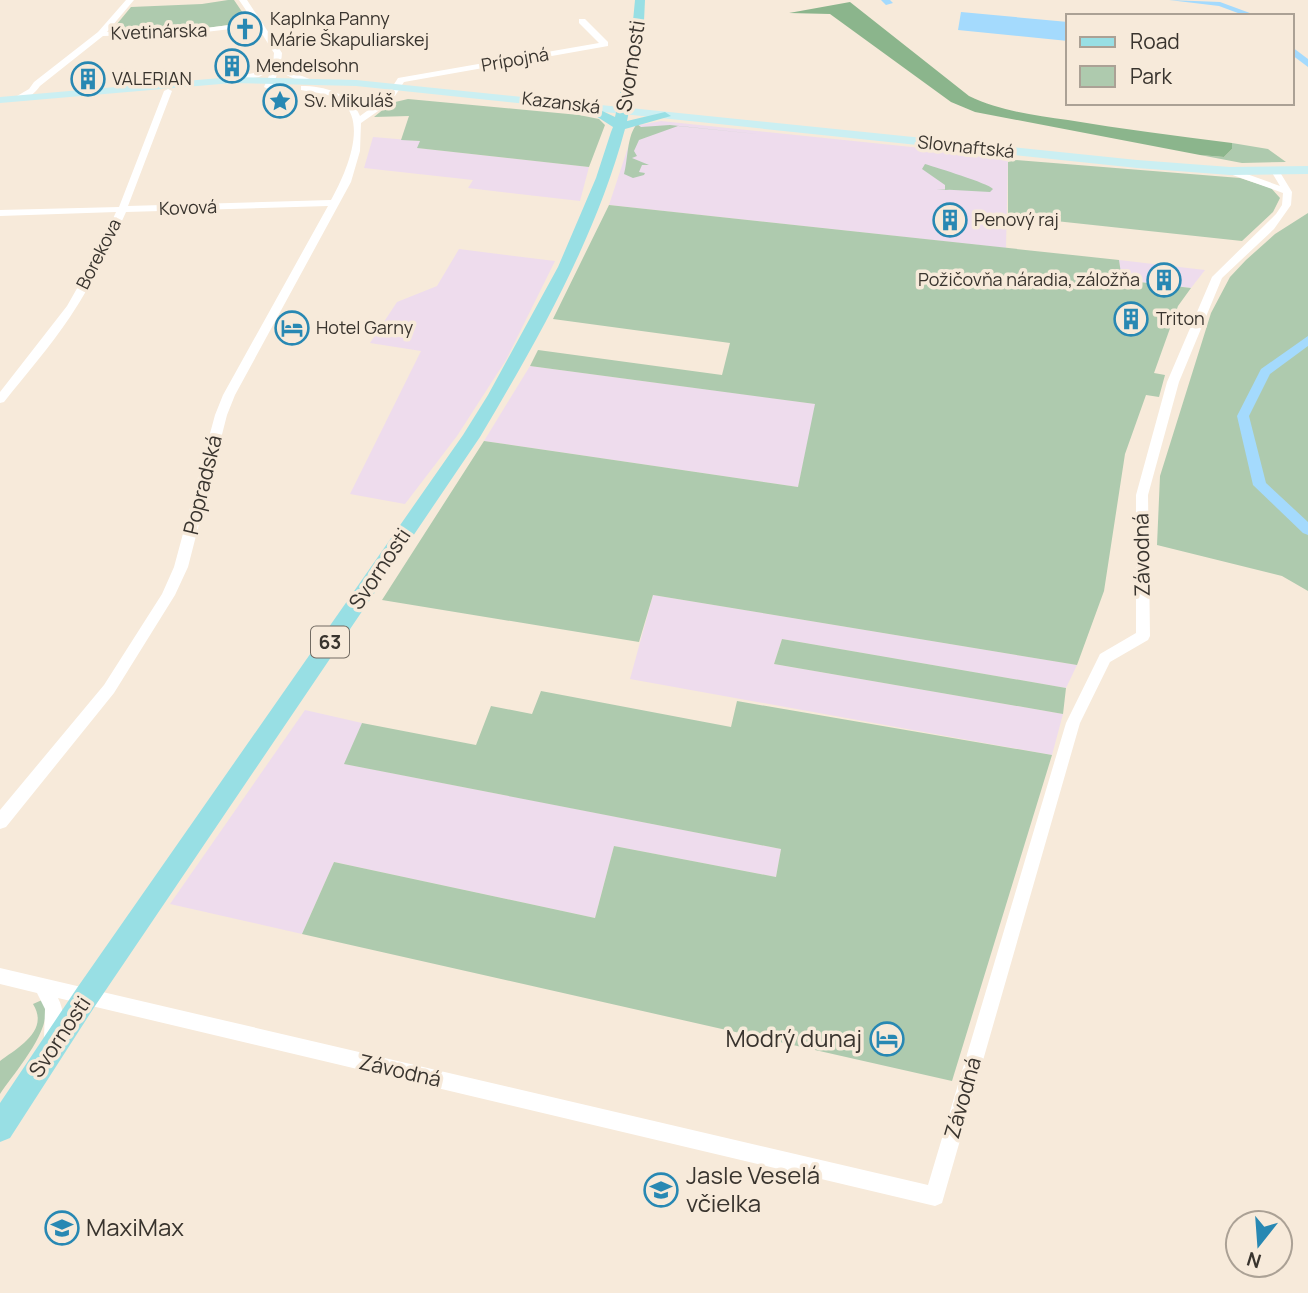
<svg xmlns="http://www.w3.org/2000/svg" width="1308" height="1293" viewBox="0 0 1308 1293" font-family="Manrope,sans-serif">
<style>
.commercial{fill:#eedced}
.green{fill:#aecaae}
.forest{fill:#8bb58c}
.water{fill:#a4dafd}
.lines{fill:none;stroke-linecap:round;stroke-linejoin:round}
.canal{fill:#a4dafd;fill-rule:evenodd}
.street{fill:#fff;fill-rule:evenodd}
.secondary{fill:#cbeff2;fill-rule:evenodd}
.primary{fill:#98dfe4;fill-rule:evenodd}
.labels{text-anchor:middle;stroke-width:7;stroke-linejoin:round;paint-order:stroke}
.far-poi-label{font-size:18px;fill:#39342e;stroke:#f7eada;text-anchor:start}
.far-street-label{font-size:18px;fill:#39342e;stroke:#f7eada}
.shield{fill:#f7eada;stroke:#726b62;stroke-width:2}
.shield-label{font-size:19px;font-weight:bold;fill:#39342e}
.street-label{font-size:21px;fill:#39342e;stroke:#f7eada}
.near-poi-label{font-size:24px;fill:#39342e;stroke:#f7eada;text-anchor:start}
</style>
<rect width="100%" height="100%" fill="#f7eada"/>
<path class="commercial" d="M661 121 1008 157 1006 248 609 205 635 126Z
M373 137 421 141 418 148 589 167 580 201 468 188 473 180 364 168Z
M459 249 555 261 506 360 457 436 405 504 350 494 421 351 370 343 397 302 437 286Z
M1119 260 1205 270 1191 288 1121 280Z
M530 366 816 404 798 487 484 441Z
M653 595 1077 665 1066 688 782 639 774 664 1063 714 1052 755 630 679Z
M305 710 362 723 345 764 781 849 776 877 614 846 595 918 334 862 302 934 170 904Z"/>
<path class="green" d="M228 0H234L249 22 201 29 112 30 131 7 202 4Z
M408 99 579 115 599 119 605 125 589 167 417 148 420 141 401 140 409 116 374 117 391 103Z
M637 124 641 127 670 125 767 135 678 126 639 140 634 151 637 156 632 158 649 165H642L639 172 645 173 644 175 633 178 624 174C628 159 627 135 637 124Z
M1232 143 1268 149 1286 162 1242 163 1200 155 1224 157 1232 149Z
M1015 160 1240 178 1271 188 1280 198 1273 212 1242 241 1008 216V162Z
M925 164C937 168 988 183 993 189L990 192 936 189 945 190V185L922 169Z
M609 205 1119 260 1122 280 1191 288 1178 306 1154 373 1165 375 1159 397 1146 395 1125 454 1104 591 1077 665 653 595 639 642 382 600 484 441 798 487 815 404 530 366 538 350 722 375 730 343 553 319Z
M1308 213V591L1282 576 1157 545 1160 476 1211 313 1230 277 1246 260 1275 234Z
M782 639 1066 688 1063 714 774 664Z
M541 691 731 727 737 701 1052 755 952 1081 302 934 334 862 595 918 614 846 776 877 781 849 344 764 362 723 476 745 491 706 532 714Z
M42 1000C59 1023 13 1074 0 1094V1061C17 1048 50 1031 33 1004Z"/>
<path class="forest" d="M850 2 969 96C1000 111 1034 115 1068 120 1122 129 1177 136 1232 143V149L1224 157 1200 155 975 112 951 102 830 14 789 13Z"/>
<path class="water" d="M961 12 1068 22V41L958 30Z"/>
<g class="lines">
<path class="canal" d="M881 0H890L893 3 886 5Z
M1169 0 1220 2 1258 16H1246L1219 6Z
M1292 47 1308 59V67L1292 55Z
M1308 336V346L1270 374 1249 416 1266 483 1308 522V535L1303 533 1253 485 1237 416 1261 369Z"/>
<path class="street" d="M126 0H134L107 32 197 29 254 22 239 0H247L282 53 281 64 292 72 312 80C303 85 287 76 279 70L272 87 268 89 264 87 271 71 259 77 229 82V78L254 73 273 64 274 53 257 26 197 33 103 36 40 86C35 93 27 101 17 100V96L29 89 34 82 98 32Z
M579 19H585L608 42V46L404 82 391 102 361 123 360 151 351 182 235 395 227 415 188 567 175 595 114 693 6 827 0 829V810L104 685 162 594 174 567 215 415 223 395 328 206 126 212C110 248 92 284 70 317 50 347 26 374 4 402L0 403V392L67 306 96 255 116 212 0 216V210L119 207 164 91 168 89 172 91 128 206 331 200C344 177 368 125 343 103 332 93 315 93 301 90V86C325 86 350 93 360 116L385 98 398 78 599 43 579 23Z
M1230 168 1280 186 1271 171 1278 169 1292 192 1291 205 1274 229 1222 278 1179 382 1148 495 1150 636 1148 640 1110 662 1080 723 942 1203 935 1206 58 998C65 1011 65 1031 59 1044L53 1047 47 1044 44 1038 45 1009 37 993 0 984V968L928 1185 1066 723 1100 654 1136 633V495L1167 382 1212 277 1276 214 1282 205 1283 193 1227 173 1226 171Z"/>
<path class="secondary" d="M232 77 356 80 1137 160 1230 167 1308 166V174L1230 175 1137 168 356 86 232 83 0 103V97Z"/>
<path class="primary" d="M635 0H645L643 42 627 121 665 112 671 116 625 129C595 240 538 339 480 437L95 1006 10 1138 0 1142V1103L77 988 463 435 488 395 558 267 596 178 611 132 613 127 588 111 594 107 615 117 631 42Z"/>
</g>
<defs>
<symbol id="church-ring" viewBox="-11 -11 22 22"><circle r="9.5" fill="#f7eada" stroke="#2888b3" stroke-width="1.5"/><path d="M-1.2-6h2.4v3.5h3.3v2.4h-3.3V6h-2.4V-.1h-3.3v-2.4h3.3Z" fill="#2888b3"/></symbol>
<symbol id="building-ring" viewBox="-11 -11 22 22"><circle r="9.5" fill="#f7eada" stroke="#2888b3" stroke-width="1.5"/><path d="M-4-6H4V6H1V3H-1V6H-4ZM-2.5-4.3h1.7v1.8h-1.7ZM.8-4.3h1.7v1.8H.8ZM-2.5-1h1.7V.8h-1.7ZM.8-1h1.7V.8H.8Z" fill="#2888b3"/></symbol>
<symbol id="sight-ring" viewBox="-11 -11 22 22"><circle r="9.5" fill="#f7eada" stroke="#2888b3" stroke-width="1.5"/><path d="M0-6L1.8-2.2L6-1.7L2.9 1.2L3.7 5.4L0 3.3L-3.7 5.4L-2.9 1.2L-6-1.7L-1.8-2.2Z" fill="#2888b3"/></symbol>
<symbol id="hotel-ring" viewBox="-11 -11 22 22"><circle r="9.5" fill="#f7eada" stroke="#2888b3" stroke-width="1.5"/><path d="M-6-4.5h1.5V1H6V5H4.5V3h-9V5H-6ZM-4 0a1.8 1.8 0 1 1 3.6 0ZM.5 0V-2.5h3Q6-2.5 6 0Z" fill="#2888b3"/></symbol>
<symbol id="school-ring" viewBox="-11 -11 22 22"><circle r="9.5" fill="#f7eada" stroke="#2888b3" stroke-width="1.5"/><path d="M0-5L7-2L0 1L-7-2ZM-4 1L0 2.5L4 1V4Q0 6-4 4Z" fill="#2888b3"/></symbol>
</defs>
<g fill-rule="evenodd">
<use href="#church-ring" x="226" y="10" width="38" height="38"/>
<use href="#building-ring" x="213" y="47" width="38" height="38"/>
<use href="#building-ring" x="69" y="60" width="38" height="38"/>
<use href="#sight-ring" x="261" y="82" width="38" height="38"/>
<use href="#building-ring" x="931" y="201" width="38" height="38"/>
<use href="#building-ring" x="1145" y="261" width="38" height="38"/>
<use href="#building-ring" x="1112" y="300" width="38" height="38"/>
<use href="#hotel-ring" x="273" y="309" width="38" height="38"/>
<use href="#hotel-ring" x="868" y="1020" width="38" height="38"/>
<use href="#school-ring" x="642" y="1171" width="38" height="38"/>
<use href="#school-ring" x="43" y="1209" width="38" height="38"/>
</g>
<g class="labels">
<g class="far-poi-label">
<text x="270" y="25">Kaplnka Panny<tspan x="270" dy="21">Márie Škapuliarskej</tspan></text>
<text x="256" y="72">Mendelsohn</text>
<text x="112" y="85">VALERIAN</text>
<text x="304" y="107">Sv. Mikuláš</text>
<text x="974" y="226">Penový raj</text>
<text x="1140" y="286" text-anchor="end">Požičovňa náradia, záložňa</text>
<text x="1156" y="325">Triton</text>
<text x="316" y="334">Hotel Garny</text>
</g>
<g class="far-street-label">
<text transform="translate(159 32) rotate(-2)" y="6">Kvetinárska</text>
<text transform="translate(515 60) rotate(-10)" y="6">Prípojná</text>
<text transform="translate(561 103) rotate(7)" y="6">Kazanská</text>
<text transform="translate(966 147) rotate(6)" y="6">Slovnaftská</text>
<text transform="translate(188 208) rotate(-2)" y="6">Kovová</text>
<text transform="translate(99 254) rotate(-63)" y="6">Borekova</text>
</g>
<rect class="shield" x="311" y="626.5" width="38" height="31" rx="5"/>
<g class="shield-label">
<text x="330" y="649">63</text>
</g>
<g class="street-label">
<text transform="translate(631 66) rotate(-81)" y="7">Svornosti</text>
<text transform="translate(203 485) rotate(-76)" y="7">Popradská</text>
<text transform="translate(1142 555) rotate(-91)" y="7">Závodná</text>
<text transform="translate(380 569) rotate(-56)" y="7">Svornosti</text>
<text transform="translate(60 1037) rotate(-56)" y="7">Svornosti</text>
<text transform="translate(400 1071) rotate(13)" y="7">Závodná</text>
<text transform="translate(963 1098) rotate(-74)" y="7">Závodná</text>
</g>
<g class="near-poi-label">
<text x="862" y="1047" text-anchor="end">Modrý dunaj</text>
<text x="686" y="1184">Jasle Veselá<tspan x="686" dy="28">včielka</tspan></text>
<text x="86" y="1236">MaxiMax</text>
</g>
</g>
<rect x="1066" y="14" width="228" height="91" fill="#f7eada" stroke="#aba195" stroke-width="2"/>
<rect x="1080" y="37" width="35" height="10" fill="#98dfe4" stroke="#aba195" stroke-width="2"/>
<text x="1130" y="49" font-size="21" fill="#39342e">Road</text>
<rect x="1080" y="66" width="35" height="21" fill="#aecaae" stroke="#aba195" stroke-width="2"/>
<text x="1130" y="84" font-size="21" fill="#39342e">Park</text>
<g transform="translate(1259 1244) rotate(197)"><circle r="33" fill="#f7eada" stroke="#aba195" stroke-width="2"/>
<path d="M0-5L12 26L0 18L-12 26Z" fill="#2888b3"/>
<text y="-10" font-size="19" font-weight="bold" text-anchor="middle" fill="#39342e">N</text>
</g>
</svg>
